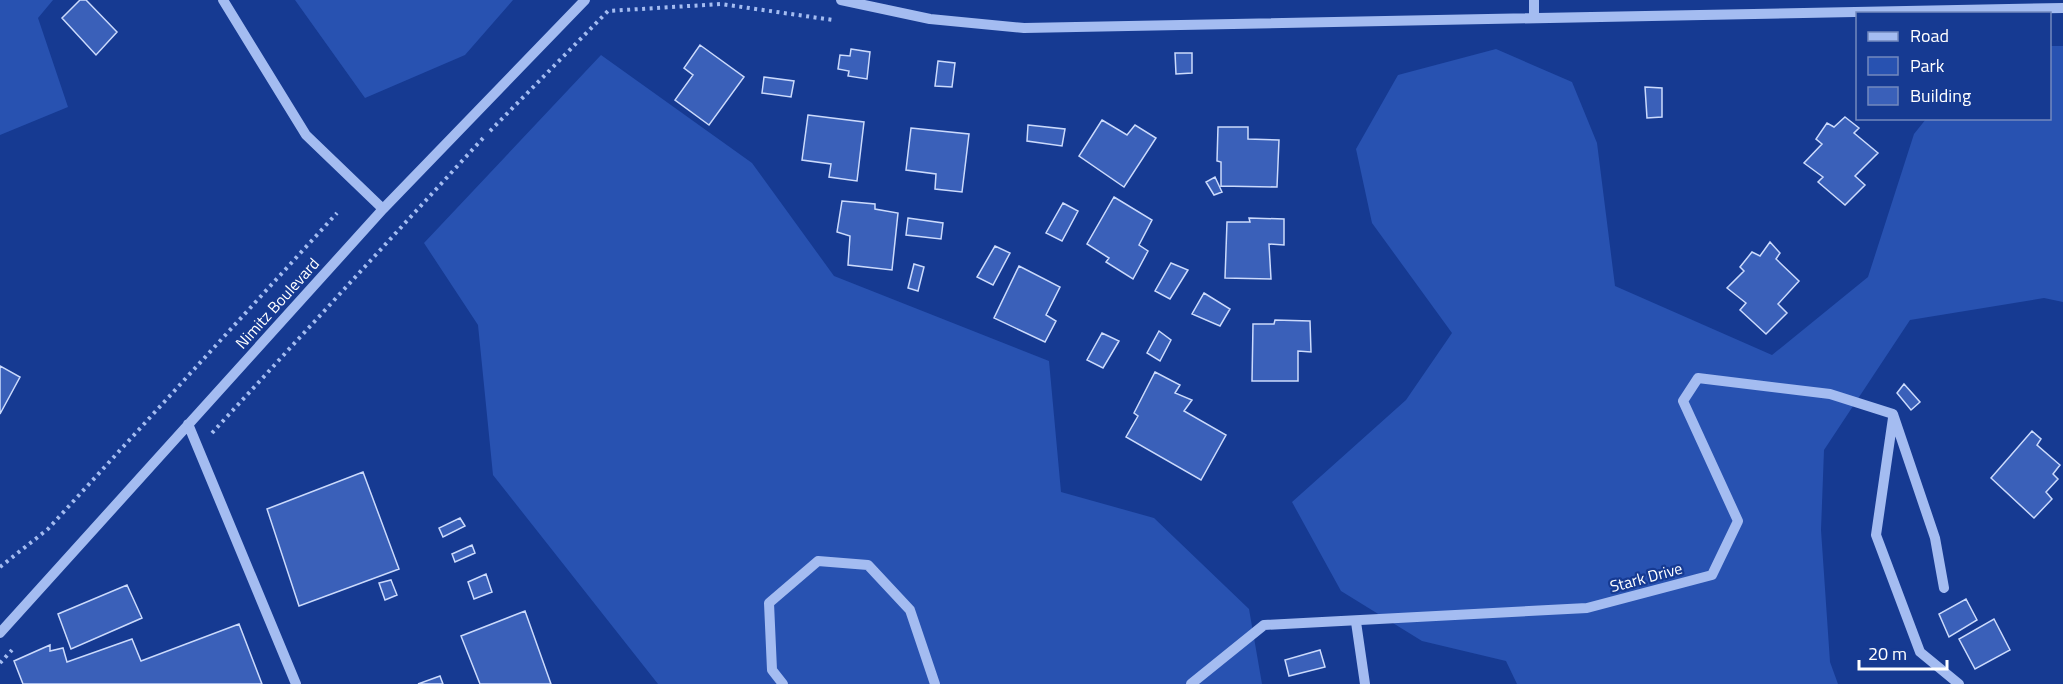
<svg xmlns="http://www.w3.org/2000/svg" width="2063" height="684" viewBox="0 0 2063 684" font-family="'Titillium Web',sans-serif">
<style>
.green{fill:#2852b1}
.building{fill:#3a60b9;stroke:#cbdafc;stroke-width:1.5}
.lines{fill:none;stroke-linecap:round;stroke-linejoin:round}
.path{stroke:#a4bcf1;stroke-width:4;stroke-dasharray:3 4.5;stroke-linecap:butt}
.minor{stroke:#a4bcf1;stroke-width:10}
.labels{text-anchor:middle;stroke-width:4.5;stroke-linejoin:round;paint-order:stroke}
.street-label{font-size:16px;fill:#fff;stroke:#163a92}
</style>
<rect width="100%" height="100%" fill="#163a92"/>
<path class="green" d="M0 0H53L38 18 68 107 0 135Z
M295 0H513L465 55 365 98Z
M2050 46H2063V302L2044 298 1910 320 1824 450 1821 530 1830 662 1838 684H1517L1506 661 1422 641 1341 591 1292 502 1406 400 1452 333 1372 223 1356 149 1398 75 1496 49 1572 82 1597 143 1615 286 1772 355 1868 277 1914 134 1926 119 2050 118Z
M601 55 752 163 834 276 1049 361 1061 492 1154 518 1249 609 1262 684H658L493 475 478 325 424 243Z"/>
<path class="building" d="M80 0H86L117 32 96 55 62 18Z
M700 45 744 77 709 125 675 100 693 75 684 68Z
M851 49 870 52 867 79 848 76 849 71 838 69 840 55 850 56Z
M1175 53H1192V73L1176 74Z
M938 61 955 63 952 87 935 86Z
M764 77 794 81 791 97 762 93Z
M1645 87 1662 88V117L1647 118Z
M808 115 864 122 857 181 829 177 831 164 802 160Z
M1845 117 1859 128 1854 133 1878 153 1855 176 1865 185 1845 205 1818 182 1823 177 1804 163 1822 144 1816 139 1827 123 1834 127Z
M1102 120 1127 135 1135 125 1156 138 1124 187 1079 156Z
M1028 125 1065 129 1062 146 1027 141Z
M1218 127H1248V139L1279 140 1277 187 1221 186V162L1217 161Z
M911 128 969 134 962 192 935 189 936 174 906 170Z
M1215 177 1222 192 1214 195 1206 182Z
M1114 197 1152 220 1139 245 1148 251 1133 279 1106 262 1109 258 1087 244Z
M842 201 875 204V209L898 213 892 270 848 265 850 236 837 232Z
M1063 203 1078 211 1062 241 1046 233Z
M908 218 943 223 941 239 906 235Z
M1249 218 1284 219V245L1269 244 1271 279 1225 278 1227 222H1250Z
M1770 242 1780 253 1776 259 1799 281 1778 304 1787 313 1766 334 1740 310 1746 303 1727 288 1744 271 1740 267 1752 252 1760 256Z
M995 246 1010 253 993 285 977 277Z
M1171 263 1188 270 1170 299 1155 291Z
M914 264 924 267 918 291 908 288Z
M1019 266 1060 287 1046 315 1056 321 1045 342 994 318Z
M1204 293 1230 309 1220 326 1192 314Z
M1275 320 1310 321 1311 352 1298 351V381H1252L1253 324H1274Z
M1159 331 1171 340 1160 361 1147 353Z
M1102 333 1119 341 1103 368 1087 360Z
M0 366 20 377 0 414Z
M1155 372 1180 385 1175 393 1192 400 1184 411 1226 435 1201 480 1126 437 1138 416 1134 413Z
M1904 384 1920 402 1911 410 1897 393Z
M2032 431 2041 439 2037 445 2060 465 2053 474 2058 479 2046 492 2052 499 2034 518 1991 478Z
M363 472 399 569 299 606 267 509Z
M460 518 465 526 443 537 439 528Z
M472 545 475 553 455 562 452 554Z
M486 574 492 592 474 599 468 582Z
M391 580 397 595 385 600 379 583Z
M127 585 142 618 71 649 58 614Z
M1966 599 1977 620 1949 637 1939 614Z
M525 611 551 684H480L461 636Z
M1994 619 2010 650 1975 669 1959 639Z
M239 624 262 684H23L14 661 50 645V651L63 648 67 662 132 639 141 661Z
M1320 650 1325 667 1289 676 1285 660Z
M440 676 443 684H418Z"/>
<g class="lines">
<path class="path" d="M490 131 608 11 721 4 833 20
M212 433 485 136
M0 567 48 529 337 213
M0 663 12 650"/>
<path class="minor" d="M223 0 306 135 383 209
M841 0 930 19 1024 28 2063 8
M1534 0V18
M1893 418 1876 535 1920 652 1959 684
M188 424 296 684
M1356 622 1365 684
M0 633 383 209 585 0
M783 684 772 670 769 603 818 561 868 565 910 610 935 684
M1191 684 1264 625 1587 608 1712 575 1738 521 1683 401 1698 378 1830 394 1893 414 1935 538 1944 588"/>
</g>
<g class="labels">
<g class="street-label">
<text transform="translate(277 303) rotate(-48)" y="6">Nimitz Boulevard</text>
<text transform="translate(1646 577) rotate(-15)" y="6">Stark Drive</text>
</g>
</g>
<rect x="1856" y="12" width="195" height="108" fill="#163a92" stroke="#7389be" stroke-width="1.5"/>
<rect x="1868" y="32" width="30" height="9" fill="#a4bcf1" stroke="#7389be" stroke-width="1.5"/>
<text x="1910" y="42" font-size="18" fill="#ffffff">Road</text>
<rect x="1868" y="57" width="30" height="18" fill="#2852b1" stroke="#7389be" stroke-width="1.5"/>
<text x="1910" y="72" font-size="18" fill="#ffffff">Park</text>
<rect x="1868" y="87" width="30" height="18" fill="#3a60b9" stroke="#7389be" stroke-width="1.5"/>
<text x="1910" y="102" font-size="18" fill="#ffffff">Building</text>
<path d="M1859 660v9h88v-9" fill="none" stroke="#ffffff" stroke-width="3"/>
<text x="1868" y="660" font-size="18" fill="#ffffff" stroke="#163a92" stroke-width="4.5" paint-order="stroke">20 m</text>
</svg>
